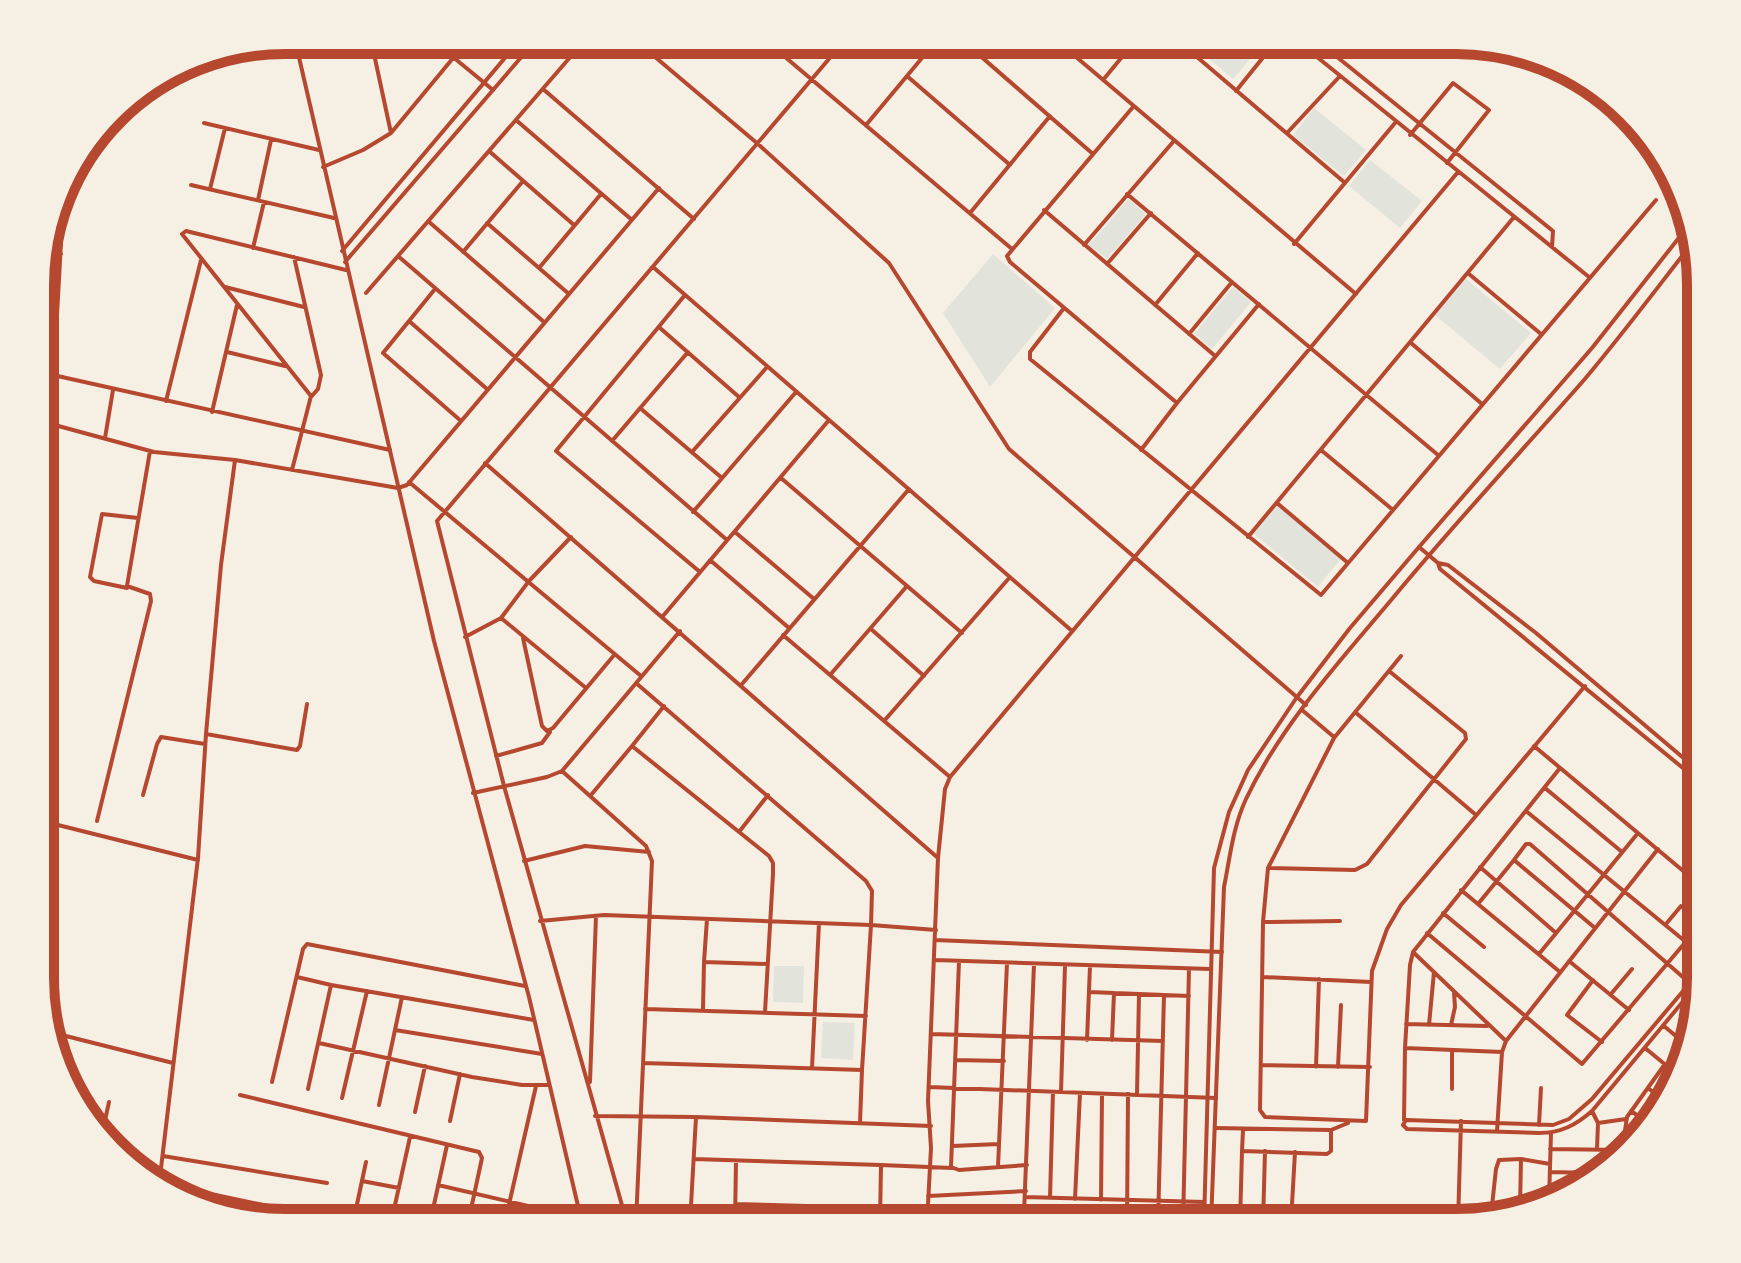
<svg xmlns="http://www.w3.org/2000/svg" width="1741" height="1263" viewBox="0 0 1741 1263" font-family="Figtree,sans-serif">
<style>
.green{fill:#e2e4dc}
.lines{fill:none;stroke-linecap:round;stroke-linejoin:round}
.minor{stroke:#b5482f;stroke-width:4}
.tertiary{stroke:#b5482f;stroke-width:4}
.primary{stroke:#b5482f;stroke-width:6}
.rim{fill:none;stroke:#b5482f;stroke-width:10}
</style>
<rect width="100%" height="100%" fill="#f6efe4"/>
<path class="green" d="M1187 40H1266L1233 79Z
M1314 108 1366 150 1344 176 1293 135Z
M1370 160 1422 201 1400 228 1349 186Z
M1128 199 1146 214 1107 259 1089 245Z
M993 254 1055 308 990 387 943 313Z
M1466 279 1531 333 1500 369 1435 315Z
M1233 287 1251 302 1212 349 1194 334Z
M1278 504 1342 557 1318 587 1254 534Z
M774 966H804L803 1003 773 1002Z
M823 1022 855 1023 853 1060 821 1058Z"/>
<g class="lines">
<path class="minor" d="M371 40 391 133 468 40
M635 40 758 144 889 263 1009 449 1306 705
M765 40 1012 249
M962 40 1093 154
M1056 40 1356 294
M1177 40 1344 182
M1296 40 1589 277
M1316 40 1553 231 1552 247
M777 51 786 40
M374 53 386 40
M453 57 493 90
M907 76 1010 165
M1103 80 1136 40
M543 89 694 219
M1236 91 1277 40
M1133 107 1007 256 1010 262 1177 403 1141 450
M516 120 632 220
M204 123 319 150
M866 125 937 40
M1287 133 1340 76
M1410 135 1453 83 1489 110 1447 163
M489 151 574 225
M323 167 363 150 391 133
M191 185 334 218
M64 188 51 424 154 452 235 460 221 565 206 734 198 858 159 1185
M210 189 225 128
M1127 194 1438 455
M258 200 271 140
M1044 210 1214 355
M970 213 1050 116
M428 221 544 322
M487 223 569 294
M1294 244 1395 123
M1084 245 1173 142
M253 248 264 202
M43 250 61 254
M463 252 523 181
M398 256 727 540
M294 257 321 375 318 389 311 397
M1107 264 1151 213
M653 267 1072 631
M539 268 601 194
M1469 274 1541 334
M225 287 304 307
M42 288 58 291
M435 289 383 353 461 421
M366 293 585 40
M685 295 556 451 700 572
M1155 305 1198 253
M1064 308 1030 352V359L1321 595 1656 200
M409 321 487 389
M660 328 739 397
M1189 334 1232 282
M1411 343 1482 404
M227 352 285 366
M42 353 54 355
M53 375 390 450
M42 397 52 399
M166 401 201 260
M1177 403 1259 304
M640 408 722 478
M212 412 237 305
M42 431 51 424
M105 438 113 390
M612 441 688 352
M1321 450 1393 510
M692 452 767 367
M235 460 398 488 407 485 659 188
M485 463 938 858
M292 470 311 396 182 234 186 231 346 270
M781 478 962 633
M409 482 641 676
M1277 503 1348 563
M693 512 796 392
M735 532 814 599
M571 537 529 581 501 618 586 688
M1248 537 1514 217
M1419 547 1438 563 1440 569 1700 782
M710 560 789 628
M1438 563 1448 565 1536 633 1700 772
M127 588 94 581 90 577 102 514 138 518
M663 616 829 420
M871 629 924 676
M783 635 950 777
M465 637 501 618
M523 638 542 726 547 731 553 728 615 654
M1401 656 1334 738 1268 868 1263 922 1260 1110 1265 1117 1366 1121 1372 971 1387 929 1401 905 1585 686
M830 675 907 586
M636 683 866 881 872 891 871 925 936 930
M742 684 909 489
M1302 710 1334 737
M1355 712 1476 815
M884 721 1010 577
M206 734 297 750 300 746 307 704
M632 746 664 706
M1534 746 1700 885
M496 756 542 743 550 732
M562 771 646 846 652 861 636 1223
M1545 788 1622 852
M473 793 547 777 562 771 680 631
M143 795 157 744 161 737 205 744
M591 795 632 746 769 856 773 863V874L765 1012
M1526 811 1686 942
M42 821 198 860
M97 821 151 601 150 594 127 586 150 451
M739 832 768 795
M524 861 585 846 649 852
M1480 867 1556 933
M1268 868 1355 870 1367 864 1466 739 1465 733 1389 671
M1461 890 1560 972
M1478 904 1514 860
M1443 913 1484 947
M540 921 604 915 871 925 862 1070 643 1063
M1263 922 1340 921
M1666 924 1681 906 1700 921
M1595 928 1514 860 1526 844H1530L1692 985
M1427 933 1582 1064 1700 925
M935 940 1222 952
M1539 954 1638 833
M935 960 1210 969
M959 961 951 1167 959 1170 1027 1165
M1569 961 1629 1010
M704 962 707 919
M297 977 331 985
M1263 977 1371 982
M1593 980 1567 1015 1602 1042
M1089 992 1189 996
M1611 994 1632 969
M645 1009 866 1016
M703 1010 704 962 767 964
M1406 1024 1487 1026
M1429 1025 1434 972
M1451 1025 1455 1007 1454 993
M1664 1026 1690 1048
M395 1030 542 1054
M50 1032 173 1063
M931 1034 1163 1041
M1087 1040 1090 966
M1112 1040 1114 993
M1506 1041 1413 952 1560 768
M319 1043 472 1077 522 1085H549
M1405 1048 1502 1052
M1645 1048 1678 1075
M955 1060 1004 1061
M1261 1065 1370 1067
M1316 1067 1319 979
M1338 1067 1341 1005
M812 1068 819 923
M272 1082 303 949 307 944 525 986
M590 1082 596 916
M929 1087 1216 1098
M1648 1088 1664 1101
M308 1089 331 985 534 1020
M1452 1089V1050
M1061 1092 1065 966
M1137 1094 1139 994
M240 1095 479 1152 482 1158 468 1223
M342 1098 367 991
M379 1105 402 997
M1592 1111 1598 1123 1597 1149
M1631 1111 1651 1125
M415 1112 425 1066
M595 1116 696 1117
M1404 1120 1405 1048 1410 965 1413 952
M450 1121 460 1074
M860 1123 862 1070
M1598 1123 1626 1119
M1403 1125 1406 1120 1553 1125 1569 1119 1592 1099 1700 971
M1403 1125 1407 1129 1539 1133C1561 1133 1576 1125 1592 1111L1700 981
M1539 1125 1541 1088
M1215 1128 1331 1130 1348 1123
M1497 1131 1502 1052 1506 1041 1658 849
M1623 1133 1634 1141
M102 1134 109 1102
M952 1146 999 1144
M1550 1149 1622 1150
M1242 1151 1243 1130
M1622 1151 1627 1117 1665 1064
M163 1156 327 1183
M694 1159 881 1165 880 1223
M881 1165 952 1168
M998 1167 1007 963
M1550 1172 1595 1173
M362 1181 399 1188
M159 1183 306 1214
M438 1185 580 1218
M1574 1190 1575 1172
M928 1196 1026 1191
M1025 1197 1204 1202
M1050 1198 1053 1092
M1075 1199 1080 1093
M1101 1200 1102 1094
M1549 1201 1551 1133
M736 1204 880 1208
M1520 1208 1521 1159
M1291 1212 1459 1218
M1491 1215 1496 1169 1499 1160 1521 1159 1550 1164
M1211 1218 1291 1221
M927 1219 1019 1216 1024 1213 1034 964
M505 1222 536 1086
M1291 1222 1295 1152
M353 1223 366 1162
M391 1223 410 1137
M430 1223 447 1145
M627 1223 504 786 437 521 845 40
M690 1223 696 1117 931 1126
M735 1223 736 1161
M775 1223V1205
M927 1223 931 1148 928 1101 938 858 945 789 950 777 1458 172
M1127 1223 1128 1094
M1158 1223 1164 995
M1183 1223 1189 969
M1240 1223 1242 1151 1327 1154 1331 1151V1130
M1263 1223 1265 1151
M1458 1223 1461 1121"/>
<path class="tertiary" d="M295 40 434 641 529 997 582 1223
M342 251 520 40
M345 262 536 40
M1204 1223 1214 868 1229 812 1248 770 1297 697 1350 628 1419 547 1592 348 1689 225
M1211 1223 1224 887C1230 857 1233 827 1246 799 1281 725 1340 661 1392 599 1454 524 1520 453 1584 380 1622 335 1657 288 1693 242"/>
<path class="primary" d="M1547 58 1630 121"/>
</g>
<path d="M0 0H1741V1263H0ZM285 54H1456A231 231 0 0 1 1687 285V978A231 231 0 0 1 1456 1209H285A231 231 0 0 1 54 978V285A231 231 0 0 1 285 54Z" fill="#f6efe4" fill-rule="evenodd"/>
<path class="rim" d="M285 54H1456A231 231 0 0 1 1687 285V978A231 231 0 0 1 1456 1209H285A231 231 0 0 1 54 978V285A231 231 0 0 1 285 54Z"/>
</svg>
